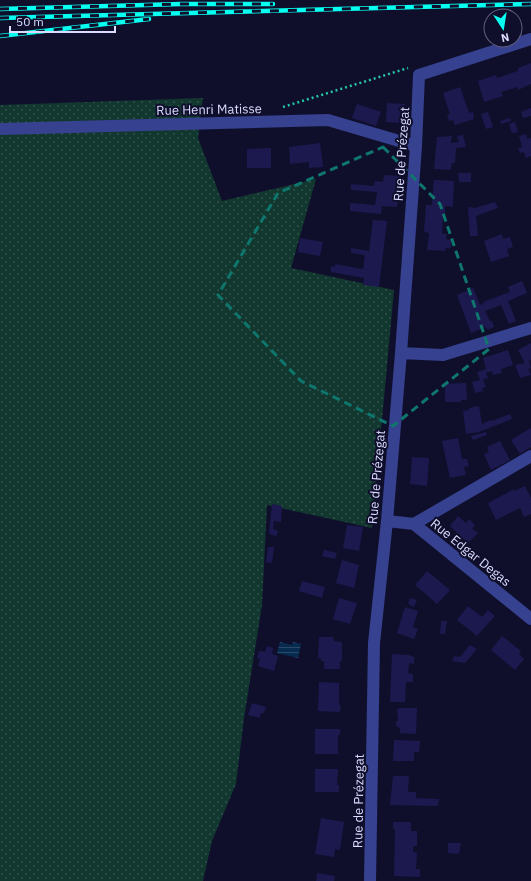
<svg xmlns="http://www.w3.org/2000/svg" width="531" height="881" viewBox="0 0 531 881" font-family="'IBM Plex Sans',sans-serif">
<style>
.green{fill:url(#green-dots)}
.water{fill:url(#water-rules)}
.building{fill:#1c194f}
.lines{fill:none;stroke-linecap:round;stroke-linejoin:round}
.path{stroke:#26c7a4;stroke-width:2.5;stroke-dasharray:2 3;stroke-linecap:butt}
.minor{stroke:#36418f;stroke-width:12}
.rail-casing{stroke:#06fff1;stroke-width:4.5}
.rail{stroke:#0f0f2c;stroke-width:3;stroke-dasharray:9;stroke-linecap:butt}
.marked{fill:none;stroke:#0f766e;stroke-width:3;stroke-dasharray:8 5;stroke-linejoin:round}
.labels{text-anchor:middle;stroke-width:4;stroke-linejoin:round;paint-order:stroke}
.street-label{font-size:13px;fill:#dadbff;stroke:#0f0f2c}
</style>
<defs>
<pattern id="green-dots" width="8" height="8" patternUnits="userSpaceOnUse"><rect width="8" height="8" fill="#11372f"/><path d="M2 2h.1M6 6h.1" fill="none" stroke="#33534e" stroke-width="1.8" stroke-linecap="round"/></pattern>
<pattern id="water-rules" width="6" height="5" patternUnits="userSpaceOnUse"><rect width="6" height="5" fill="#062b4e"/><path d="M0 2.5h6" fill="none" stroke="#2a4969"/></pattern>
</defs>
<rect width="100%" height="100%" fill="#0f0f2c"/>
<path class="green" d="M203 98 198 138 222 201 316 179 291 268 394 290 372 528 267 505 262 605 244 718 236 784 212 841 203 881H0V105Z"/>
<path class="water" d="M280 642 292 645 293 642 301 644 298 658 277 653Z"/>
<path class="building" d="M531 63V84L518 90V87L501 92 503 96 484 102 478 81 496 75 497 78 518 71V68Z
M460 87 469 113 473 112 474 119 455 125 453 120 449 121 447 115 450 114 443 93Z
M387 103 405 104 404 123 386 122Z
M357 104 381 112 376 126 352 118Z
M531 108V116L523 118 521 112Z
M488 112 493 127 486 129 481 114Z
M510 118 511 121 501 124 500 121Z
M515 122 518 132 512 133 509 124Z
M526 134 527 139 531 138V156L526 158 524 152 520 153 518 148 522 147 519 136Z
M463 135 466 147 456 148 455 163H452L451 170 434 169 437 137 452 136 451 143 459 142 457 136Z
M320 143 323 167 309 168V162L290 164 289 147Z
M271 148V168H247V149Z
M458 173H471V182H459Z
M384 175 400 176 397 207 382 206 381 214 350 211V203L375 205 377 192 351 190V184L374 186 375 181 383 182Z
M434 180 454 181 453 207 445 206V215H443L442 234H447L446 239 451 240V248H446L445 251 427 250 429 233 424 232 426 205H432Z
M495 202 498 208 476 216 478 236H470L468 207 475 208Z
M373 220 387 221 379 287 363 285 364 278 331 272V266L335 267V264L363 269 365 255 351 253V248L369 251Z
M502 234 503 239 510 237 513 247 507 249 509 256 491 262 484 241Z
M300 238 323 242 320 256 298 252Z
M522 281 527 293 508 301 516 321 509 324 501 305 485 311 490 321H492L494 327 487 330 486 327 471 333 457 295 473 288 480 305 484 303 483 302 510 292 508 287Z
M531 343V360L529 361 531 368 528 369 531 375 520 378 515 365 525 363 518 350Z
M508 350 513 365 501 369 502 373 493 375 492 371 486 373 488 378 483 379 486 387 482 388 483 391 475 393 472 382 480 380 477 372 486 369 483 358Z
M463 383H466L467 400H461V402H445V384Z
M479 406 482 424 491 420 492 421 510 414 512 419 479 432 466 434 463 411 469 410V408Z
M531 428V447L520 454 511 440Z
M486 432 487 435 473 440 471 436Z
M458 438 462 459H467L469 466 464 467 466 475 450 478 442 441Z
M500 441 510 460 491 470 484 454 489 452 487 447Z
M412 457 429 458 427 486 410 484Z
M525 486 531 498V514L524 517 520 508 496 520 488 503 514 489V491Z
M272 504 282 506 281 522 274 521 273 529 278 531 276 536 269 534Z
M458 516 466 523 469 519 475 525 472 529 478 533 468 543 450 526Z
M347 525 363 527 359 551 343 548Z
M268 547H274L272 563 266 562Z
M324 550 337 553 335 559 322 556Z
M342 560 359 565 354 588 336 583Z
M427 571 450 590 437 604 415 585Z
M302 581 325 587 322 598 299 591Z
M339 598 357 603 350 624 333 619Z
M410 598 417 600 414 607 408 604Z
M468 606 482 617 488 610 495 616 477 636 457 620Z
M405 607 418 611 413 627 418 629 414 639 397 633Z
M441 621H447L445 634H440Z
M502 636 521 651 519 654 524 659 515 670 491 650Z
M319 637H333L334 641 342 642V661H340V669H324V661H321V658H318Z
M470 645 477 649 465 663 452 661 454 656 460 657Z
M267 646 273 648 272 654 278 656 274 671 258 666 260 659 257 658 259 651 265 652Z
M392 654 409 655 414 657V664L409 663 408 673 413 674V682H406L405 702H390Z
M319 682 339 683V705H341L340 712 318 711Z
M252 703 266 707 264 713H261L260 718 248 715Z
M399 708H417L416 734 400 733V728L396 726V722L398 720 397 710Z
M315 729H340V735H338V754H315Z
M394 740 420 741 419 752H414V761H393Z
M315 769H338L337 785H339V792H315Z
M393 776H409L408 792H416V798L439 799 438 806 390 805Z
M321 818 344 822 340 850 335 849 334 857 315 854Z
M393 822H411V831H417V846H413V852L417 853 416 869H420V877L394 876 395 829H393Z
M448 843H461L459 854 448 853Z
M317 873 335 876 334 881H316Z"/>
<g class="lines">
<path class="path" d="M283 107 408 68"/>
<path class="minor" d="M0 129 328 120 416 146
M401 353 443 355 531 328
M387 521 414 524 531 619
M414 524 531 456
M370 881 374 643 387 521 401 353 416 146 419 75 531 39"/>
<defs>
<path id="rail" d="M0 9 181 4H273
M0 18 531 4
M0 36 149 19"/>
</defs>
<use href="#rail" class="rail-casing"/>
<use href="#rail" class="rail"/>
</g>
<path class="marked" d="M383 147 440 204 489 349 393 426 301 381 218 295 278 193Z"/>
<g class="labels">
<g class="street-label">
<text transform="translate(209 109) rotate(-1)" y="5">Rue Henri Matisse</text>
<text transform="translate(401 154) rotate(-86)" y="5">Rue de Prézegat</text>
<text transform="translate(376 477) rotate(-85)" y="5">Rue de Prézegat</text>
<text transform="translate(471 552) rotate(39)" y="5">Rue Edgar Degas</text>
<text transform="translate(358 801) rotate(-89)" y="5">Rue de Prézegat</text>
</g>
</g>
<g transform="translate(503 28) rotate(168)"><circle r="19" fill="#0f0f2c" stroke="#606180"/>
<path d="M0-3L7 15L0 10L-7 15Z" fill="#06fff1"/>
<text y="-6" font-size="11" font-weight="bold" text-anchor="middle" fill="#dadbff">N</text>
</g>
<path d="M10 26v6h105v-6" fill="none" stroke="#dadbff" stroke-width="2"/>
<text x="16" y="26" font-size="12" fill="#dadbff" stroke="#0f0f2c" stroke-width="3" paint-order="stroke">50 m</text>
</svg>
